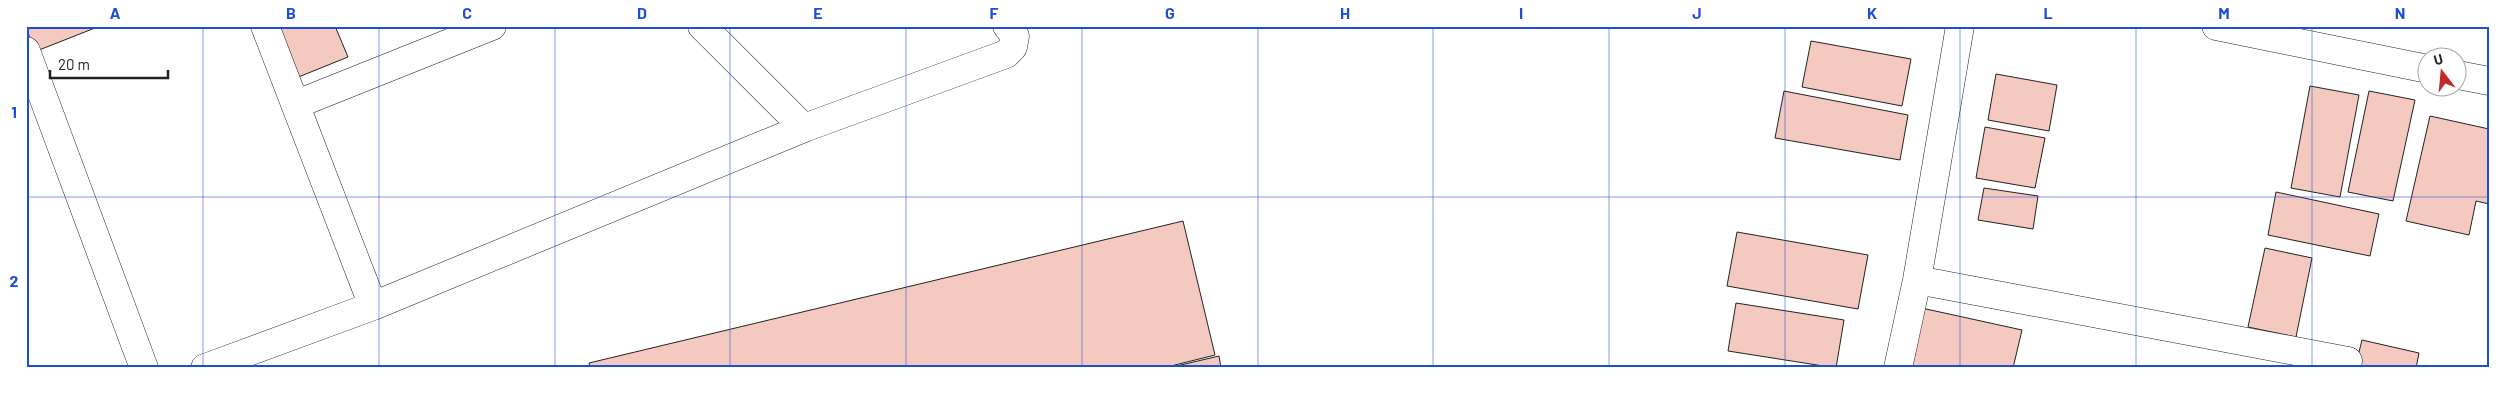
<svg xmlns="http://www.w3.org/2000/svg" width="2515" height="394" viewBox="0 0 2515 394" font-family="Barlow,sans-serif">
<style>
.building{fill:#f3c9c0;stroke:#222}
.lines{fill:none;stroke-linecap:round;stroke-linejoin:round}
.street-casing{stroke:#222;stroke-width:29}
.street{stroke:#fff;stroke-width:28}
.grid{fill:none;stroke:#1d4ed8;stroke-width:1;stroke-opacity:0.55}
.neatline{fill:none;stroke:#1d4ed8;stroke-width:2}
.grid-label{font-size:16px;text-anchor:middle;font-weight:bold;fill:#1d4ed8}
</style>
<rect width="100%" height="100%" fill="#fff"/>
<path class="building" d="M26 26H100L34 52Z
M269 26H335L348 57 291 80Z
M1811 41 1911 59 1902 106 1802 87Z
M1996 74 2057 85 2049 131 1988 120Z
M2310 86 2359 95 2340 197 2291 188Z
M1784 91 1908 115 1900 160 1775 138Z
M2369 91 2415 100 2393 201 2348 192Z
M2430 116 2489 129V204L2476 201 2469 235 2406 221Z
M1985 127 2045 138 2035 188 1976 178Z
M1984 188 2038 196 2033 229 1978 220Z
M2276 192 2379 214 2370 256 2268 235Z
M1183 221 1215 355 1163 368H590L589 363Z
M1737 232 1868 255 1858 309 1727 286Z
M2265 248 2312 258 2296 337 2248 327Z
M1736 303 1844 320 1836 368 1728 351Z
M1917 307 2022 330 2013 368H1904Z
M2362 340 2419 353 2416 368H2355Z
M1219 356 1221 368H1168Z"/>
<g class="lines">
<defs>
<path id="street" d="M265 26 373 306
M702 26 804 128
M2216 26 2428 69
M26 51 144 368
M2458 75 2489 81
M297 104 492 26
M1917 280 2348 361
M205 368 373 306 804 128 1006 54 1013 47 1015 36 1007 26
M1898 368 1917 280 1960 26"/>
</defs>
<use href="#street" class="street-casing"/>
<use href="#street" class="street"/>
</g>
<path class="grid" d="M203 26V368M379 26V368M555 26V368M730 26V368M906 26V368M1082 26V368M1258 26V368M1433 26V368M1609 26V368M1785 26V368M1960 26V368M2136 26V368M2312 26V368M26 197H2489"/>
<rect width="2515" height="394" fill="none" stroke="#ffffff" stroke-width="55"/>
<g transform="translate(2442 72) rotate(344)"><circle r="24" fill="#ffffff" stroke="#a7a7a7"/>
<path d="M0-4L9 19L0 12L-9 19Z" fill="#c62828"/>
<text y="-8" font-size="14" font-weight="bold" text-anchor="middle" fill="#222222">U</text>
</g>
<path d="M50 70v8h118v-8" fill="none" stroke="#222222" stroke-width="2.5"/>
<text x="58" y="70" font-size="15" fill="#222222" stroke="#ffffff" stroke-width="4" paint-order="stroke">20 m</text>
<rect x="28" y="28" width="2460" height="338" class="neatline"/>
<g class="grid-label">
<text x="115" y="19">A</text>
<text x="291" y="19">B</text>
<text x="467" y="19">C</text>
<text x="642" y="19">D</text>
<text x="818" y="19">E</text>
<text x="994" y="19">F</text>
<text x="1170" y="19">G</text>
<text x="1345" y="19">H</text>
<text x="1521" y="19">I</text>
<text x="1697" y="19">J</text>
<text x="1872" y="19">K</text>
<text x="2048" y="19">L</text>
<text x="2224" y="19">M</text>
<text x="2400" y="19">N</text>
<text x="14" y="118">1</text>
<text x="14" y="287">2</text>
</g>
</svg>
